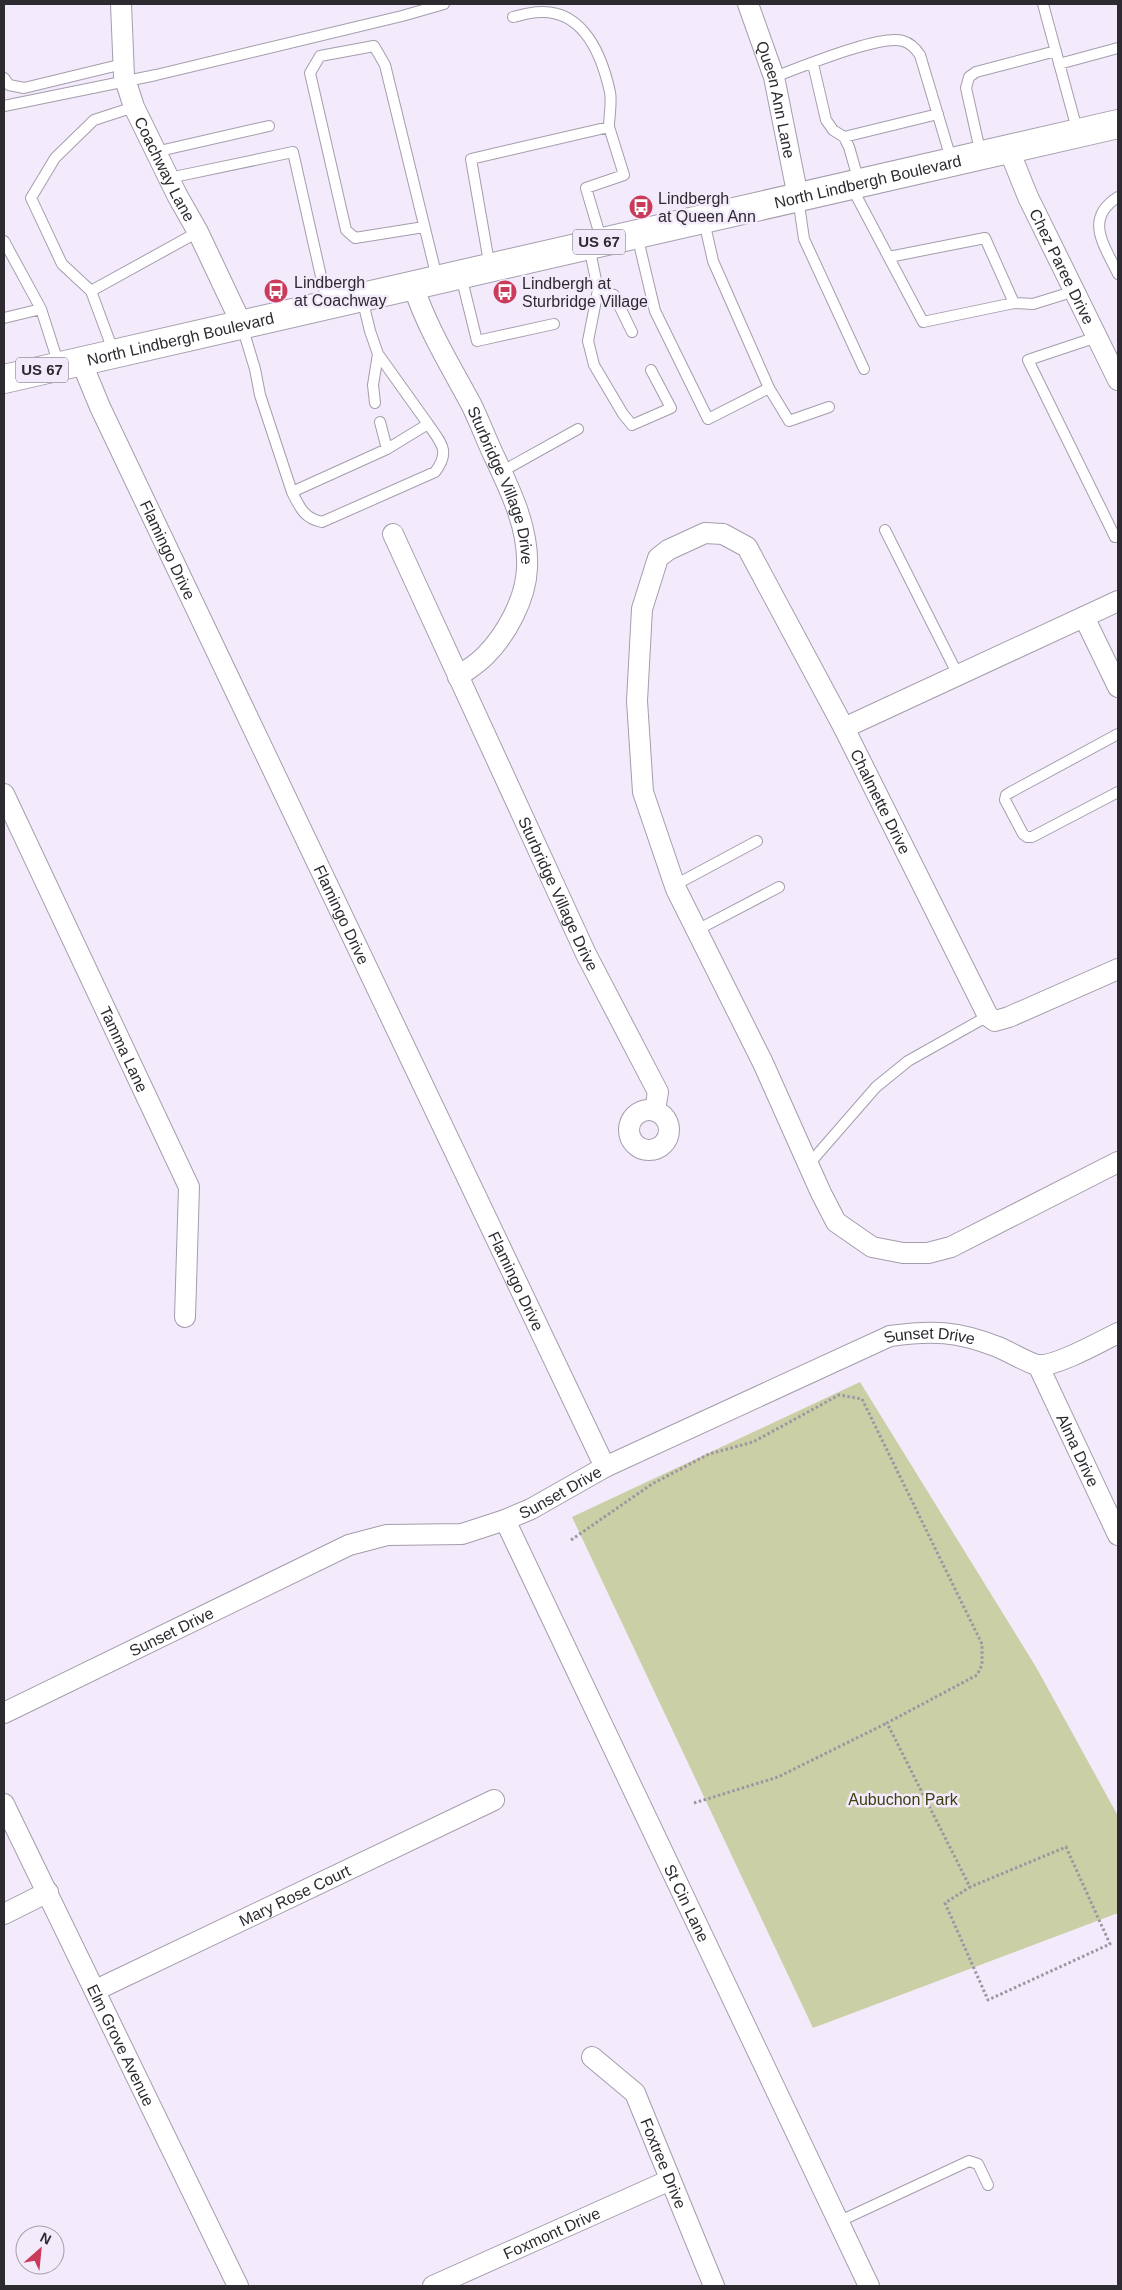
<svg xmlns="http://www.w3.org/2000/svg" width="1122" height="2290" viewBox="0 0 1122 2290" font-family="Arial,sans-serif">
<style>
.green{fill:#cacfa6}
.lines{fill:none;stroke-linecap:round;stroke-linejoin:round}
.lane-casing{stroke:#a49dac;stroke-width:12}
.street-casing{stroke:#a49dac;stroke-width:22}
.primary-casing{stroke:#a49dac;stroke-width:30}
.path{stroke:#9c96a2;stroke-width:3;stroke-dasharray:2.5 2.5;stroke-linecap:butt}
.lane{stroke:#fff;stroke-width:10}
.street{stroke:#fff;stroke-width:20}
.primary{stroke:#fff;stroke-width:28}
.labels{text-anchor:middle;stroke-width:5;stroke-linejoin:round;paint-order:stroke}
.shield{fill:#f3ebfb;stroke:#68646d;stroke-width:1}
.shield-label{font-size:15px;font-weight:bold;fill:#2d2a30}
.street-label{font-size:16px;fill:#2d2a30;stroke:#f3ebfb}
.poi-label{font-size:16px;fill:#2d2a30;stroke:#f3ebfb;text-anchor:start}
.park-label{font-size:16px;fill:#3c4010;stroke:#f3ebfb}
</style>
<rect width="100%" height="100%" fill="#f3ebfb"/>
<path class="green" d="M860 1382 1036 1667 1118 1816V1913L813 2028 572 1517Z"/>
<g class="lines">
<defs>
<path id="lane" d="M1043 4 1078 133
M513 17C522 15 531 12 540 12 584 10 602 56 610 92 612 103 609 117 609 127
M813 64 826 120 833 130 844 137 849 147 859 182
M1059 64 1118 48
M774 77C799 68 880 34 903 41 910 43 916 49 920 55L952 162
M4 78 9 85 24 88 123 64
M4 106 156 75 402 16 444 4
M844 137 938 114
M155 152 269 126
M981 155 966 88 969 77 976 72 1056 51
M169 178 293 152 327 303
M851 186 923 322 1014 303 1033 304 1075 291
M1118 197C1083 219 1105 246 1118 274
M798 198 804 239 864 369
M424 227 355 238 346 230 310 73 320 56 374 46 385 65 437 278
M637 235 655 311 708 419 769 388 713 261 704 221
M4 241 41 309
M589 246 598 290 588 341 594 365 623 414 632 425 671 408 651 370
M889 257 985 238 1014 303
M490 268 471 159 609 127 624 175 586 188 602 242
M461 276 477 341 554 324
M598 290 614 295 632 332
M91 291 198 232
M4 318 41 309 59 365
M242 326 255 369 260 395 292 492 387 449 428 424 378 354 370 331 362 298
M1097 337 1028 360 1115 537 1118 536
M114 353 91 291 62 264 31 198 55 158 94 120 134 107
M769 388 789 421 829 407
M375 403 373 385 378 354
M380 422 387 449
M501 472 578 429
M292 492C300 508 304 518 322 522L435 472C451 451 441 443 428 424
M885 530 958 675
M1118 734 1011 792 1006 795 1005 800 1023 834 1027 837H1032L1118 792
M675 885 757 841
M697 930 779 887
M809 1164 876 1087 908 1061 988 1016
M838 2222 969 2161 978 2164 988 2185"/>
<g id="street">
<path id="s1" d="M121 4 124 76 134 107 177 195 198 232 242 325"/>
<path id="s2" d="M748 4 774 77 798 197"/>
<path id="s3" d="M1009 150 1028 197 1118 380"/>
<path id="s4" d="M413 285C427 328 450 365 471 404 480 422 487 442 496 460 512 494 529 530 527 568 526 599 506 635 485 656 477 664 467 670 458 677"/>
<path id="s5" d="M81 361 100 407 605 1467"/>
<path id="s6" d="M393 534 586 954 658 1092 655 1110"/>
<path id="s7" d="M1118 601 844 728 988 1016 995 1021 1009 1017 1118 969"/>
<path d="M1084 617 1118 687"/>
<path d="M844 728 747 547 723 534 705 533 668 550 658 558 642 609 637 701 643 792 676 889 763 1063 821 1193 836 1222 872 1247 903 1253H928L951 1247 1118 1162"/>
<path id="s8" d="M4 794 189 1187 185 1317"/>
<circle cx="649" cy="1130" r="20"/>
<path id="s9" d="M1038 1365 1118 1535"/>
<path id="s10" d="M505 1520 869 2286"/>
<path id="s11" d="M4 1713 349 1545 387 1535 462 1534 505 1520 531 1509 605 1467 890 1336C933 1330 957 1331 998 1347 1010 1352 1026 1362 1037 1365 1054 1368 1102 1341 1118 1333"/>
<path id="s12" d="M4 1804 238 2286"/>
<path d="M4 1914 48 1892"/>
<path id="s13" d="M96 1990 494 1800"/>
<path id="s14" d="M592 2057 635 2093 714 2286"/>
<path id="s15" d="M433 2286 670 2180"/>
</g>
<g id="primary">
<path id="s16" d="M4 379 1118 124"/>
</g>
</defs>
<use href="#lane" class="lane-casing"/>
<use href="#street" class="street-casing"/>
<use href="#primary" class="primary-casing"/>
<path class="path" d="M571 1540 652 1484 709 1454 753 1442 839 1395 862 1399 982 1644V1665L977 1675 887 1723 970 1887 945 1903 988 2000 1110 1944 1066 1847 970 1887
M694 1803 778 1777 887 1723"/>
<use href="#lane" class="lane"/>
<use href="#street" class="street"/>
<use href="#primary" class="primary"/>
</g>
<defs>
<symbol id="bus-disc" viewBox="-11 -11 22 22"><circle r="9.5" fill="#ca3a5a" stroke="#f3ebfb"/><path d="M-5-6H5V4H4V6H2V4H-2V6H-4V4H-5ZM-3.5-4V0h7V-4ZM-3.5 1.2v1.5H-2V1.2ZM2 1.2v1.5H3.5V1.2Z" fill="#fff"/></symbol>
</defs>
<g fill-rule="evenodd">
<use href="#bus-disc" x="627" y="193" width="28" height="28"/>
<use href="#bus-disc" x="262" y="277" width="28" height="28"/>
<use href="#bus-disc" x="491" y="278" width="28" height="28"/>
</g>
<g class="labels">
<g class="shield">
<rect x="573" y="229.5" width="52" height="25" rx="4"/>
<rect x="16" y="357.5" width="52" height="25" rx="4"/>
</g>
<g class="shield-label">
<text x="599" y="247">US 67</text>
<text x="42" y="375">US 67</text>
</g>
<g class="street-label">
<text dy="6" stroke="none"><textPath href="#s2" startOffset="100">Queen Ann Lane</textPath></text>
<text dy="6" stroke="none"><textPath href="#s1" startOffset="174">Coachway Lane</textPath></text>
<text dy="6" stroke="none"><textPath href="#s16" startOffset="886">North Lindbergh Boulevard</textPath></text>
<text dy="6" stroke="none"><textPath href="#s3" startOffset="128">Chez Paree Drive</textPath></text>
<text dy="6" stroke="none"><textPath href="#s16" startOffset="181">North Lindbergh Boulevard</textPath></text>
<text dy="6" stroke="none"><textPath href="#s4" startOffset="220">Sturbridge Village Drive</textPath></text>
<text dy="6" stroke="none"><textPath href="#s5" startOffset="208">Flamingo Drive</textPath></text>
<text dy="6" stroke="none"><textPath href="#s7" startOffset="384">Chalmette Drive</textPath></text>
<text dy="6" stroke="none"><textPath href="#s6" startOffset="396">Sturbridge Village Drive</textPath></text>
<text dy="6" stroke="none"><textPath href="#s5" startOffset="612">Flamingo Drive</textPath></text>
<text dy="6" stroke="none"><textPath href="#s8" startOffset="282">Tamma Lane</textPath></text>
<text dy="6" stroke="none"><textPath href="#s5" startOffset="1018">Flamingo Drive</textPath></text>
<text dy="6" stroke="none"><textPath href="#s11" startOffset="1010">Sunset Drive</textPath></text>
<text dy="6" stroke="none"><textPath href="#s9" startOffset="94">Alma Drive</textPath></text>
<text dy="6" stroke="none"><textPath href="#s11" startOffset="605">Sunset Drive</textPath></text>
<text dy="6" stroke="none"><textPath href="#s11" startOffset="186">Sunset Drive</textPath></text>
<text dy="6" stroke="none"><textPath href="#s13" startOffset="220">Mary Rose Court</textPath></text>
<text dy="6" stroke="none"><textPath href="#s10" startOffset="424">St Cin Lane</textPath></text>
<text dy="6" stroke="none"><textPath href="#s12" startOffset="268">Elm Grove Avenue</textPath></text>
<text dy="6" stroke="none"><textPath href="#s14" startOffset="132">Foxtree Drive</textPath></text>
<text dy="6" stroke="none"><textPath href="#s15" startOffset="130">Foxmont Drive</textPath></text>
</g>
<g class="poi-label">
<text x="658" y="204">Lindbergh<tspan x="658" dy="18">at Queen Ann</tspan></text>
<text x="294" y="288">Lindbergh<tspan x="294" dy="18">at Coachway</tspan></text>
<text x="522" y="289">Lindbergh at<tspan x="522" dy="18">Sturbridge Village</tspan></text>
</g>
<g class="park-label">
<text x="903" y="1805">Aubuchon Park</text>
</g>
</g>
<rect width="1122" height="2290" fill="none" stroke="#2d2a30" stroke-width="10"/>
<g transform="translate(40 2250) rotate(27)"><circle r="24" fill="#f3ebfb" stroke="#a49eaa"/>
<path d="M0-4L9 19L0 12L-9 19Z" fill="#ca3a5a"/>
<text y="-8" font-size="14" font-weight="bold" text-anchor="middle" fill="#2d2a30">N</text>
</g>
</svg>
